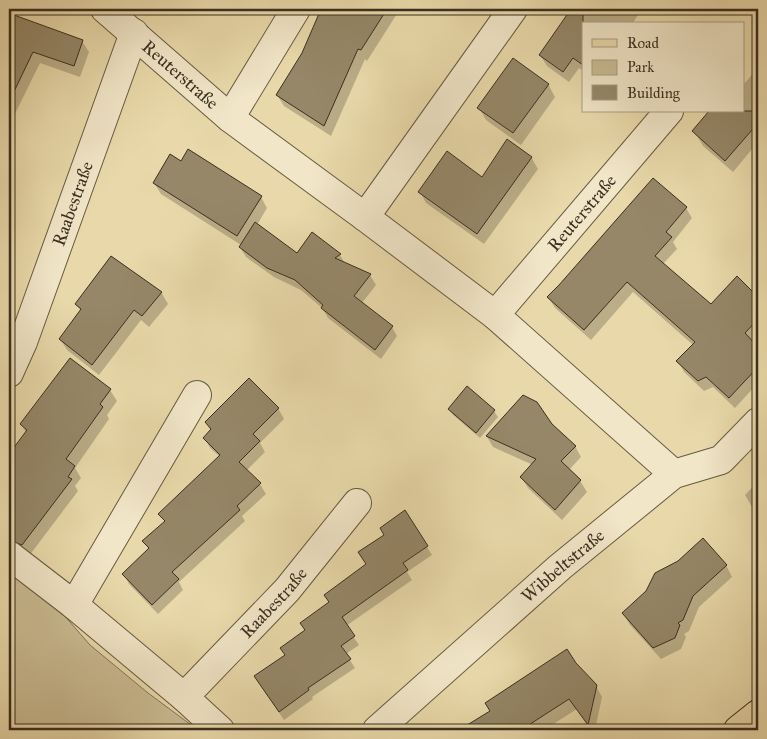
<svg xmlns="http://www.w3.org/2000/svg" width="767" height="739" viewBox="0 0 767 739" font-family="'IM FELL Great Primer',serif">
<style>
.green{fill:#cbbc93;stroke:#83765a}
.shadow{fill:#0003}
.building{fill:#958768;stroke:#3b2f20}
.lines{fill:none;stroke-linecap:round;stroke-linejoin:round}
.minor-casing{stroke:#665a42;stroke-width:30}
.major-casing{stroke:#3b2f20;stroke-width:30}
.minor{stroke:#f1e6c8;stroke-width:28}
.major{stroke:#e9d9aa;stroke-width:28}
.labels{text-anchor:middle;stroke-width:4.5;stroke-linejoin:round;paint-order:stroke}
.street-label{font-size:18px;fill:#3b2f20;stroke:#f1e6c8}
</style>
<rect width="100%" height="100%" fill="#e9d9aa"/>
<filter id="stains"><feTurbulence type="fractalNoise" baseFrequency=".004" numOctaves="4"/><feColorMatrix values="0 0 0 0 .2 0 0 0 0 .09 0 0 0 0 .02 0 0 0 .5 -.17"/></filter>
<radialGradient id="worn" r=".72"><stop offset=".6" stop-color="#630" stop-opacity="0"/><stop offset="1" stop-color="#630" stop-opacity=".3"/></radialGradient>
<path class="green" d="M9 570 62 613 90 645 148 693 198 730H9Z"/>
<path class="shadow" d="M330 9H400L367 61 365 59 331 136 284 106 277 95Z
M573 9H642L632 24H583V71L579 68 569 82 547 66 540 55Z
M15 17 82 41 89 52 80 77 40 63 9 126V62Z
M758 68V142L733 172 703 146 696 134 743 111V85Z
M548 84 555 97 521 145 486 120 479 108Z
M531 157 538 169 484 244 426 203 420 192 482 178Z
M182 162 261 197 267 208 257 225 297 255 312 234 340 255 345 264 370 275 376 285 362 303 392 327 397 336 381 359 328 318 322 308 301 290 274 277 246 257 240 247 241 245 161 194 154 183Z
M686 208 692 218 673 242 677 249 663 264 711 306 737 278 758 299V335L755 339 758 344V383L735 408 713 387 704 391 684 372 678 361 693 345 633 292 591 340 555 308 548 297Z
M161 292 168 304 149 327 141 320 99 375 67 350 60 339 81 311 76 304Z
M467 388 494 411 498 417 480 438 453 415 449 409Z
M110 390 117 401 107 415 109 419 75 468 81 478 75 486 78 491 29 556 9 541V472L15 463 26 433 21 424Z
M278 408 284 419 260 443 265 452 246 471 260 484 266 494 242 516 245 521 179 582 183 590 158 614 129 584 124 574 149 550 144 541 165 522 160 514 220 457 210 448 205 438 211 431 206 423Z
M551 425 575 446 581 457 569 470 580 481 587 492 562 520 528 488 521 477 533 465 493 447 487 437Z
M758 481V512L752 507 745 495Z
M405 512 432 555 407 572 412 580 346 626 359 645 346 654 355 668 312 697 313 699 284 720 255 677 286 656 330 603 367 565 386 536Z
M726 565 732 577 699 607 689 631 684 634 686 637 681 649 661 659 630 625 623 613Z
M576 664 596 686 602 697 595 730H591L577 709 544 730H461L491 711Z"/>
<path class="building" d="M321 9H387L361 50 358 49 324 126 276 95 302 53Z
M571 9H583V65L573 58 563 72 539 55Z
M14 15 83 40 74 66 33 52 9 102V53Z
M513 58 549 84 513 133 477 108Z
M709 111H758V123L725 161 692 131Z
M507 139 532 157 477 234 418 192 447 151 482 177Z
M188 149 262 196 237 236 153 183 170 154 181 161Z
M653 178 687 207 666 232 672 237 655 256 711 304 737 276 758 297V319L745 333 758 347V367L729 398 706 377 698 381 676 361 695 342 627 282 584 330 547 297 559 285Z
M255 222 297 253 312 232 341 254 335 258 371 274 354 296 393 326 375 350 321 308 323 305 295 280 267 268 239 247Z
M111 256 162 292 142 316 134 310 92 365 59 339 81 309 75 304Z
M70 358 111 389 100 404 103 407 66 459 75 466 68 477 72 479 22 545 9 540V454L27 430 20 424Z
M249 378 279 408 253 434 260 441 239 462 261 483 237 506 240 510 172 572 179 579 152 605 122 574 149 548 142 541 165 521 158 514 220 455 203 438 211 429 205 422Z
M467 386 495 410 476 433 448 409Z
M523 395 537 402 552 424 576 446 561 461 581 480 555 510 520 477 536 459 486 436Z
M405 510 428 546 403 563 408 570 342 617 355 636 341 646 351 659 308 688 309 690 279 712 254 676 285 655 280 648 305 630 300 623 329 602 324 595 366 564 358 552 384 535 380 528Z
M703 538 727 565 693 596 683 620 678 623 680 625 675 638 653 648 622 613 646 591 655 573 678 561Z
M567 649 576 663 597 685 588 725 569 699 521 730H459L490 711 485 703Z"/>
<g class="lines">
<defs>
<g id="minor">
<path id="s1" d="M105 9 230 118 365 217 495 315 674 474"/>
<path d="M230 118 296 9"/>
<path d="M365 217 513 9"/>
<path id="s2" d="M495 315 669 111"/>
<path id="s3" d="M9 373 23 342 134 33"/>
<path d="M9 555 74 605 184 697"/>
<path d="M74 605 197 395"/>
<path id="s4" d="M220 730 184 697 287 590 357 503"/>
<path id="s5" d="M377 730 560 567 674 474 721 460 758 422"/>
</g>
<path id="major" d="M738 730 758 714"/>
</defs>
<use href="#minor" class="minor-casing"/>
<use href="#major" class="major-casing"/>
<use href="#minor" class="minor"/>
<use href="#major" class="major"/>
</g>
<g class="labels">
<g class="street-label">
<text dy="6" stroke="none"><textPath href="#s1" startOffset="100">Reuterstraße</textPath></text>
<text dy="6" stroke="none"><textPath href="#s3" startOffset="181">Raabestraße</textPath></text>
<text dy="6" stroke="none"><textPath href="#s2" startOffset="134">Reuterstraße</textPath></text>
<text dy="6" stroke="none"><textPath href="#s5" startOffset="248">Wibbeltstraße</textPath></text>
<text dy="6" stroke="none"><textPath href="#s4" startOffset="179">Raabestraße</textPath></text>
</g>
</g>
<rect width="767" height="739" fill="none" stroke="#e9d9aa" stroke-width="30"/>
<rect x="10" y="10" width="747" height="719" fill="none" stroke="#3b2f20" stroke-width="2.5"/>
<rect x="15" y="15" width="737" height="709" fill="none" stroke="#3b2f20"/>
<rect x="582" y="22" width="162" height="90" fill="#f1e6c8" stroke="#a89d85"/>
<rect x="592" y="39" width="25" height="8" fill="#e9d9aa" stroke="#a89d85"/>
<text x="627" y="48" font-size="15" fill="#3b2f20">Road</text>
<rect x="592" y="60" width="25" height="15" fill="#cbbc93" stroke="#a89d85"/>
<text x="627" y="72" font-size="15" fill="#3b2f20">Park</text>
<rect x="592" y="85" width="25" height="15" fill="#958768" stroke="#a89d85"/>
<text x="627" y="98" font-size="15" fill="#3b2f20">Building</text>
<rect width="100%" height="100%" filter="url(#stains)"/>
<rect width="100%" height="100%" fill="url(#worn)"/>
</svg>
